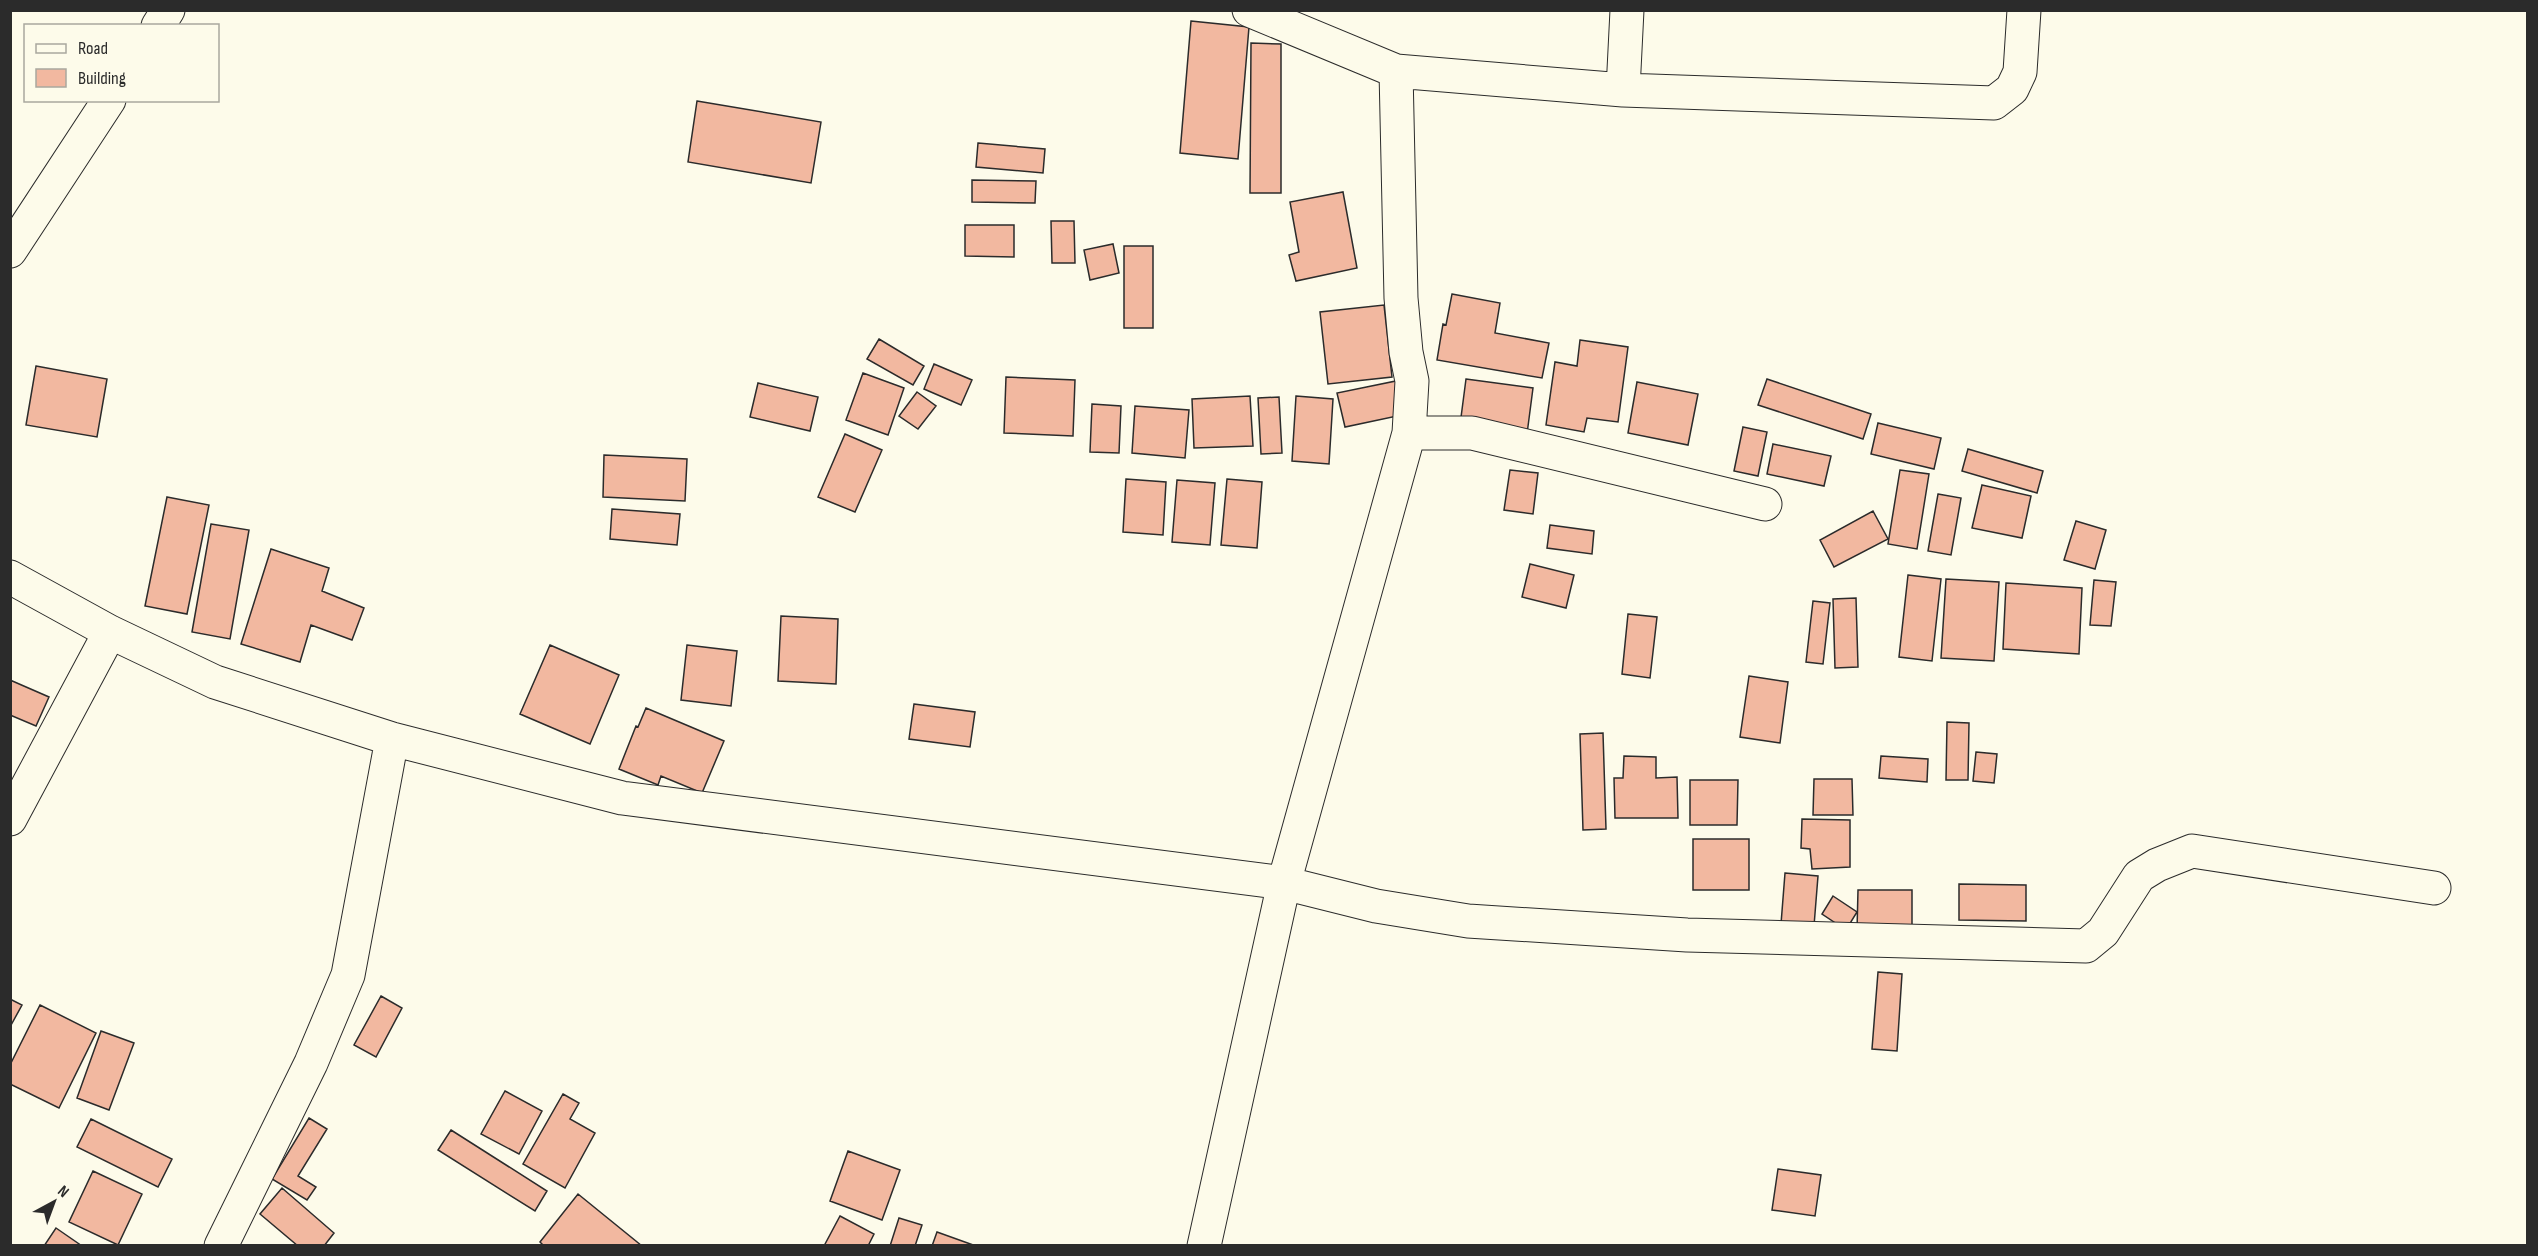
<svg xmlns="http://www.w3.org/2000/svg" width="2538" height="1256" viewBox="0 0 2538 1256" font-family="'Sofia Sans Condensed',sans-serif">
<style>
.building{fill:#f2b8a0;stroke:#2b2b2b;stroke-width:1.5}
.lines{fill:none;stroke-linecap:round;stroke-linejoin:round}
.minor-casing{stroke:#2b2b2b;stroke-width:35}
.tertiary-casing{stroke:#2b2b2b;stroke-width:35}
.minor{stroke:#fdfbea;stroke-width:33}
.tertiary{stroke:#fdfbea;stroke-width:33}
</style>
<rect width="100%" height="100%" fill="#fdfbea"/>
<path class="building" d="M1191 21 1249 27 1238 159 1180 153Z
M1251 43 1281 44V193H1250Z
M697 101 821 122 811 183 688 162Z
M978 143 1045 149 1043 173 976 167Z
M972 180 1036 181 1035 203 972 202Z
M1343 192 1357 268 1296 281 1289 255 1299 252 1290 202Z
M1051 221H1074L1075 263H1052Z
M965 225H1014V257L965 256Z
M1113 244 1119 273 1090 280 1084 250Z
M1124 246H1153V328H1124Z
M1452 294 1500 303 1495 333 1549 343 1542 378 1437 360 1443 324 1446 325Z
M1384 305 1392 377 1328 384 1320 312Z
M879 339 924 366 913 385 867 359Z
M1580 340 1628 347 1618 422 1587 418 1584 432 1546 425 1555 362 1577 366Z
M934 364 972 380 961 405 924 389Z
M36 366 107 379 97 437 26 425Z
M863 373 904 388 888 435 846 420Z
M1006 377 1075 380 1073 436 1004 433Z
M1466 379 1533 388 1527 434 1460 425Z
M1767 379 1871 414 1863 439 1758 405Z
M1396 381 1402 415 1345 427 1337 393Z
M1637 382 1698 394 1688 445 1628 433Z
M758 383 818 397 810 431 750 417Z
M917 392 936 406 918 429 899 416Z
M1250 396 1253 446 1194 448 1192 399Z
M1296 396 1333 399 1329 464 1292 461Z
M1279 397 1282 453 1261 454 1258 398Z
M1092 404 1121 406 1119 453 1090 452Z
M1135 406 1189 410 1185 458 1132 453Z
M1878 423 1941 438 1934 469 1871 454Z
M1743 427 1767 432 1758 476 1734 471Z
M845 434 882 450 855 512 818 497Z
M1773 444 1831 456 1824 486 1767 474Z
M1968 449 2043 471 2037 493 1962 471Z
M604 455 687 459 685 501 603 497Z
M1510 470 1538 473 1533 514 1504 510Z
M1900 470 1929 474 1917 549 1888 544Z
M1126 479 1166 482 1163 535 1123 532Z
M1227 479 1262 482 1257 548 1221 545Z
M1177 480 1215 483 1210 545 1172 542Z
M1982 485 2031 496 2022 538 1972 528Z
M1938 494 1961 498 1951 555 1928 551Z
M167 497 209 505 187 614 145 606Z
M612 509 680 514 677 545 610 539Z
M1873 511 1888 539 1834 567 1820 540Z
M2076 521 2106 530 2095 569 2064 560Z
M211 524 249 530 230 639 192 632Z
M1550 525 1594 531 1592 554 1547 548Z
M271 549 329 568 322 591 364 608 352 640 311 625 300 662 241 644Z
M1530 564 1574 575 1566 608 1522 597Z
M1908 575 1941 579 1932 661 1899 657Z
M1946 579 1999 582 1994 661 1941 658Z
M2094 580 2116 582 2111 626 2090 625Z
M2006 583 2082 588 2079 654 2003 649Z
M1856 598 1858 667 1835 668 1833 599Z
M1813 601 1830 603 1823 664 1806 662Z
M1628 614 1657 617 1650 678 1622 674Z
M781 616 838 619 836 684 778 681Z
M550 645 619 675 590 744 520 714Z
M687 645 737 651 731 706 681 700Z
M1749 676 1788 682 1780 743 1740 737Z
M10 680 49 697 36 726 10 715Z
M914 704 975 712 970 747 909 739Z
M646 708 724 741 702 793 661 776 658 785 619 769 636 726 638 727Z
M1947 722 1969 723 1968 780H1946Z
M1603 733 1606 829 1583 830 1580 734Z
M1976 752 1997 754 1994 783 1973 781Z
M1624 756 1656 757V778L1677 777 1678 818H1615L1614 778H1623Z
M1881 756 1928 759 1927 782 1879 778Z
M1814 779H1852L1853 815H1813Z
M1690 780H1738L1737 825H1690Z
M1802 819 1850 820V867L1812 869 1810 849 1801 848Z
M1693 839H1749V890H1693Z
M1785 873 1818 876 1814 926 1781 924Z
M1959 884 2026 885V921L1959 920Z
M1858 890H1912V931H1857Z
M1833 896 1857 912 1846 930 1822 914Z
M1878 972 1902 974 1897 1051 1872 1049Z
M381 996 402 1008 376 1057 354 1045Z
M10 999 22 1005 10 1027Z
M40 1005 96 1033 59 1108 10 1084V1065Z
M101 1031 134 1043 109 1110 77 1098Z
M505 1091 542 1111 519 1154 481 1134Z
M563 1094 579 1103 570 1119 595 1133 565 1188 523 1164Z
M309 1118 327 1129 298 1176 316 1187 307 1200 272 1179Z
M91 1119 172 1159 158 1187 77 1147Z
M451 1130 547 1191 535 1211 438 1150Z
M848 1151 900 1170 882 1220 830 1201Z
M1778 1169 1821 1175 1815 1216 1772 1210Z
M93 1171 142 1194 118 1245 69 1222Z
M282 1188 334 1233 324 1246H298L260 1214Z
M578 1194 642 1246H544L540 1242Z
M840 1216 874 1234 868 1246H824Z
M899 1218 922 1225 915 1246H890Z
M56 1228 82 1246H44Z
M937 1232 976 1246H932Z"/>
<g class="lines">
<defs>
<path id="minor" d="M1249 10 1396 71 1623 90 1994 103 2012 89 2020 72 2024 10
M1623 90 1627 10
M1409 433H1472L1765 504
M10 577 110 632 215 682 392 739 622 798 1284 883 1376 906 1468 921 1687 935 2086 946 2103 932 2139 876 2157 865 2192 851 2434 888
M10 819 110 632
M221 1246 311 1063 348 975 392 739
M1204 1246 1284 883 1409 433 1412 381 1406 352 1401 298 1396 71"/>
<path id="tertiary" d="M158 26 168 10
M10 251 109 100"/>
</defs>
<use href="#minor" class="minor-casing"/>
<use href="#tertiary" class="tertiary-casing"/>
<use href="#minor" class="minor"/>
<use href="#tertiary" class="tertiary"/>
</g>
<rect width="2538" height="1256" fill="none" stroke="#2b2b2b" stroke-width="24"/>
<rect x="24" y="24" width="195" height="78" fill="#fdfbea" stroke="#a9a89e" stroke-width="1.5"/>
<rect x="36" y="44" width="30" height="9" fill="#fdfbea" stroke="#a9a89e" stroke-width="1.5"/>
<text x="78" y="54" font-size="18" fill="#2b2b2b">Road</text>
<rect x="36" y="69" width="30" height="18" fill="#f2b8a0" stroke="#a9a89e" stroke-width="1.5"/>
<text x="78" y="84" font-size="18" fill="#2b2b2b">Building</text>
<g transform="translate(54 1202) rotate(41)" stroke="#fdfbea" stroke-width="4.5" paint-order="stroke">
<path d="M0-4.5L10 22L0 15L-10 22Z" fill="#2b2b2b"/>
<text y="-9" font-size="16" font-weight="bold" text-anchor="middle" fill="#2b2b2b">N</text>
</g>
</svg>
